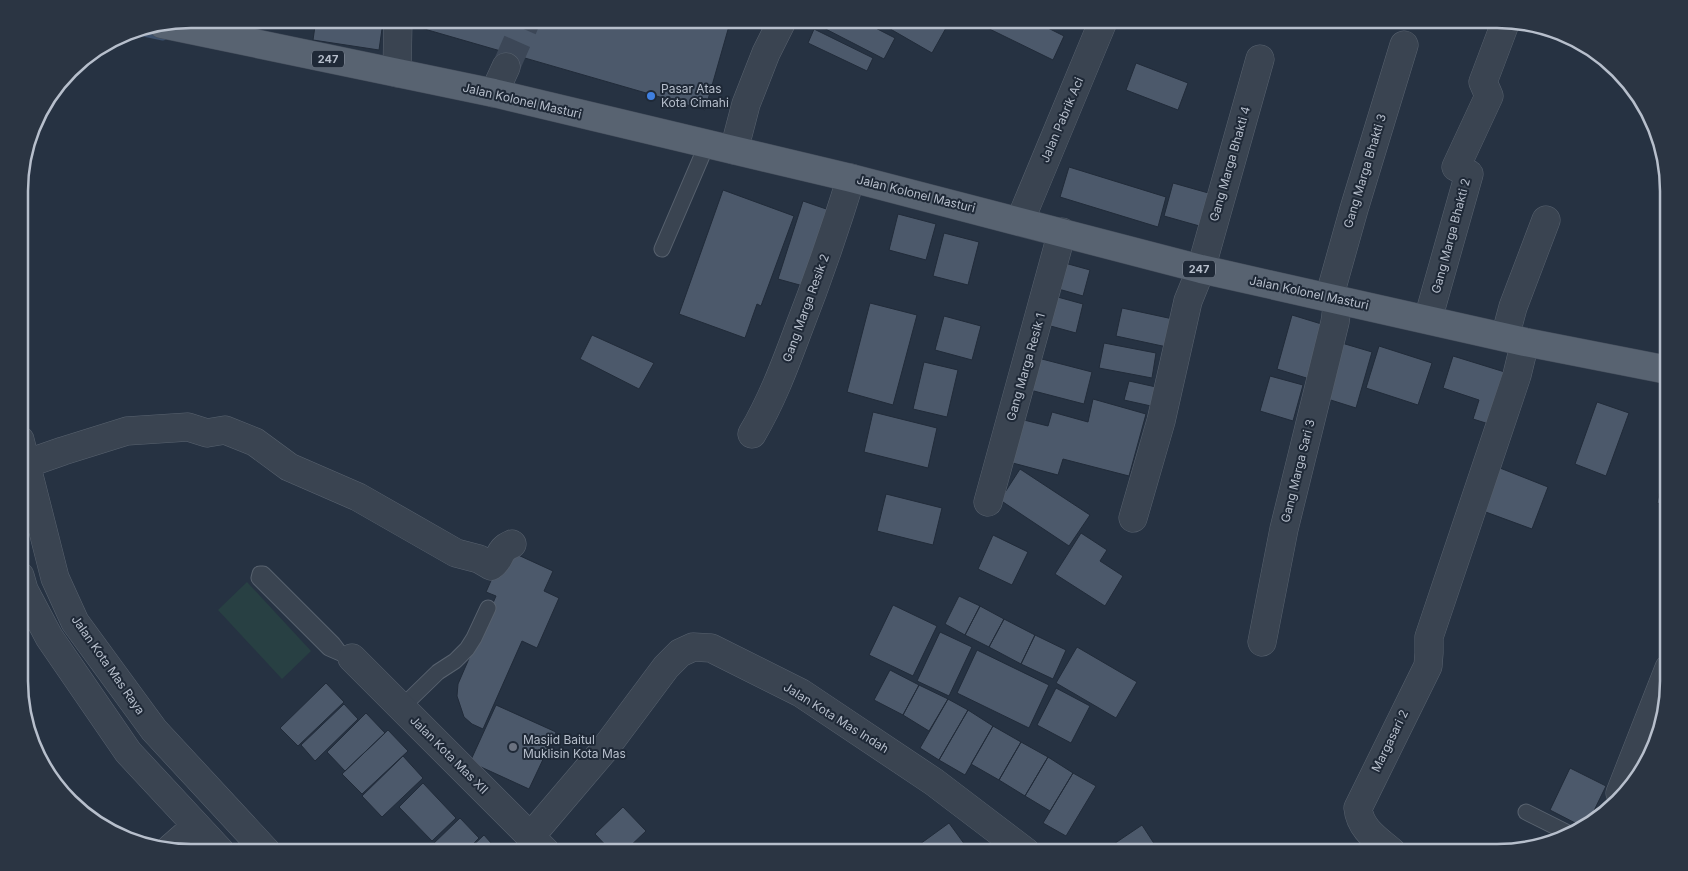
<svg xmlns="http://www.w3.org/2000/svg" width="1688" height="871" viewBox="0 0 1688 871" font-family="Inter,sans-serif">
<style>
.green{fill:#284043}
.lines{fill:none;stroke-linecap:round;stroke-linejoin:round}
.stream{stroke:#3b4f6b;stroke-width:9}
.building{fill:#4c596b;stroke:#212b39}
.minor-tunnel{stroke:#3c4757;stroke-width:28;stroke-dasharray:28 14;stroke-linecap:butt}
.service-casing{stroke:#58626f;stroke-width:17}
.minor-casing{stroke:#58626f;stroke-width:29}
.primary-casing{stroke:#444d5b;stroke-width:29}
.service{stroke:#3a4451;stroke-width:15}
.minor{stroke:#3a4451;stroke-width:28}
.primary{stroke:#586371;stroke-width:28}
.shop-dot{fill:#3f7fe0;stroke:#1f2937;stroke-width:2}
.worship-dot{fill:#6b7280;stroke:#1f2937;stroke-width:2}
.labels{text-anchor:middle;stroke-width:4;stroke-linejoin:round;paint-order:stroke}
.shield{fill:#1f2937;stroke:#89929f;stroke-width:1}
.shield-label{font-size:11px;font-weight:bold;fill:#b7bfcc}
.poi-label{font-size:12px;fill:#b7bfcc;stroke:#1f2937;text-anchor:start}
.street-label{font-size:12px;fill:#b7bfcc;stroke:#1f2937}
.rim{fill:none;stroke:#b7bfcc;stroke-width:2.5}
</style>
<rect width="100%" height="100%" fill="#263242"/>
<path class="green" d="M247 582 311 651 282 679 218 610Z"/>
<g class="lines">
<path class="stream" d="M134 30 163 36"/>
</g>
<path class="building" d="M316 19H362L383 22 379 50 313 40Z
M416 19H731L705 110 414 26Z
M816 19H858L895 38 884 59 814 23Z
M873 19H951L932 53Z
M969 19H1030L1064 36 1053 60Z
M1055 19H1072L1068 26Z
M814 29 873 58 867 71 808 43Z
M1136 63 1188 83 1178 110 1126 90Z
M1069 167 1166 197 1158 227 1060 197Z
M1173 183 1212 194 1203 227 1164 216Z
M723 190 794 216 761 306 757 304 745 338 679 314Z
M803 201 835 212 807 287 778 279Z
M898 214 936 224 926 260 889 250Z
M944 233 979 242 968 285 933 276Z
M1061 262 1090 270 1083 296 1055 288Z
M1054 296 1083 304 1076 333 1047 325Z
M870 303 917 315 893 405 847 392Z
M1122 308 1173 319 1167 347 1116 336Z
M1292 315 1328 326 1313 380 1277 369Z
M944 316 981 326 972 360 935 350Z
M592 335 654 363 639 389 580 359Z
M1335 341 1372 352 1356 408 1318 396Z
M1104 343 1156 353 1152 378 1099 368Z
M1379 346 1432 363 1418 405 1366 388Z
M1453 356 1508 373 1492 425 1473 419 1479 400 1443 388Z
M1038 358 1092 372 1084 404 1030 390Z
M924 362 958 370 947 417 913 409Z
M1270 376 1303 385 1293 421 1260 411Z
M1129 381 1156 387 1151 406 1124 400Z
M1093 399 1146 414 1129 476 1063 459 1058 475 1009 462 1020 419 1048 426 1052 412 1088 422Z
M1597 402 1629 413 1606 476 1575 464Z
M873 412 937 428 928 468 864 452Z
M1669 453V506L1657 503Z
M1500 468 1548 487 1532 529 1483 511Z
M1020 469 1090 515 1069 546 1000 500Z
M886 494 942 508 933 545 877 531Z
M1081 533 1107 550 1100 561 1123 576 1105 606 1055 574Z
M993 535 1028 552 1012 585 978 569Z
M505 549 553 571 544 591 559 598 537 648 522 641 483 729 472 724 464 717 457 696 458 684 496 596 486 592Z
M959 596 980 606 965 635 945 624Z
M893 605 937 626 913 676 869 655Z
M980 606 1004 619 989 647 965 635Z
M1004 619 1035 635 1021 664 989 647Z
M940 632 972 647 949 696 917 681Z
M1035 635 1066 650 1053 679 1021 664Z
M1077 647 1137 682 1116 718 1056 683Z
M977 650 1049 685 1029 728 957 693Z
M890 670 919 685 903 715 874 700Z
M326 683 344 702 298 746 280 728Z
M919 685 948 699 929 731 903 715Z
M1056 688 1090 706 1071 743 1037 725Z
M948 699 968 710 939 760 920 748Z
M344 704 358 719 315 761 301 745Z
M496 705 556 732 529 789 470 762Z
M968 710 993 726 965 775 939 760Z
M366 713 385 733 345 771 327 752Z
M993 726 1021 742 999 780 971 764Z
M388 730 408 751 362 794 342 774Z
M1021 742 1048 757 1025 796 999 780Z
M403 756 423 778 382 817 362 796Z
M1048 757 1073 773 1050 811 1025 796Z
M1570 768 1606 786 1587 825 1583 827 1550 810Z
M1073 773 1096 786 1066 836 1043 823Z
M423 783 456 818 432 841 399 807Z
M623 807 646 831 624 852H612L595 834Z
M460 818 479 838 465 852H439L432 845Z
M949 823 968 849 964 852H909Z
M1142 825 1155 845 1145 852H1102Z
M484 835 499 852H466Z
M1155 845 1159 852H1145Z"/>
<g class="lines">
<path class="minor-tunnel" d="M506 67 527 19"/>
<defs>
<path id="service" d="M662 249 707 144
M339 652 333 644 263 574H260L259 578 329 648 352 658
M402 707 438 672 455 661 467 649 474 638 488 608
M1526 812 1566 832"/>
<path id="minor" d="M397 73 398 19
M494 93 506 67
M734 150 746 104 766 53 783 19
M1020 221 1104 19
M1329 298 1354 209 1404 45
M1428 319 1469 174 1456 167 1489 96 1483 82 1506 21
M1505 337 1513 307 1546 220
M752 434C771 402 784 368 797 333 817 282 835 230 851 178
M20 440 55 578 75 622 154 730 267 852
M20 466 63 451 127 431 188 427 207 433 225 430 255 442 289 467 358 497 456 553 479 559 491 566C502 559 497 550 512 544
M988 502 1062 232
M1133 518 1161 421 1188 301 1201 269 1260 59
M20 576 24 590 49 637 128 752 221 852
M1262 642 1284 529 1335 322 1338 300
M352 658 546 852
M1620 793 1669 668
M530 837 604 750 666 667 680 653 693 647 711 648 801 693 934 782 1026 852
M171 848 196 826
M1392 852C1377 839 1360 829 1358 808L1428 666 1429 653V637L1517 375 1525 342"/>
<path id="primary" d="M162 24 494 93 851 178 1201 269 1525 342 1668 370"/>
</defs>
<use href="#service" class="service-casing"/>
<use href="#minor" class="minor-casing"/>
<use href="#primary" class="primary-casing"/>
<use href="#service" class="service"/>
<use href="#minor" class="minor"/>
<use href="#primary" class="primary"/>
</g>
<circle class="shop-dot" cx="651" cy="96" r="5"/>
<circle class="worship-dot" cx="513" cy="747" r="5"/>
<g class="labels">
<g class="shield">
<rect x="312" y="50.5" width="32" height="17" rx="4"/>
<rect x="1183" y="260.5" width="32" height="17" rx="4"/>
</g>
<g class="shield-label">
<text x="328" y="63">247</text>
<text x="1199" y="273">247</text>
</g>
<g class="poi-label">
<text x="661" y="93">Pasar Atas<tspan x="661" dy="14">Kota Cimahi</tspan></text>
<text x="523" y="744">Masjid Baitul<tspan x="523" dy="14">Muklisin Kota Mas</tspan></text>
</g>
<g class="street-label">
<text transform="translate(522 101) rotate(13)" y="4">Jalan Kolonel Masturi</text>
<text transform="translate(1062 120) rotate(-67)" y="4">Jalan Pabrik Aci</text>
<text transform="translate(1230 164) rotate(-74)" y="4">Gang Marga Bhakti 4</text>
<text transform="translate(1365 171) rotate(-73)" y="4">Gang Marga Bhakti 3</text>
<text transform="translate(916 194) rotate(14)" y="4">Jalan Kolonel Masturi</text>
<text transform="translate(1451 236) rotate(-75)" y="4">Gang Marga Bhakti 2</text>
<text transform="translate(1309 293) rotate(12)" y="4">Jalan Kolonel Masturi</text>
<text transform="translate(806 308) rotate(-70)" y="4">Gang Marga Resik 2</text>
<text transform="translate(1026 367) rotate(-74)" y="4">Gang Marga Resik 1</text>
<text transform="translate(1298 471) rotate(-76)" y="4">Gang Marga Sari 3</text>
<text transform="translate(108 665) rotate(55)" y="4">Jalan Kota Mas Raya</text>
<text transform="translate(836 718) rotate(32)" y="4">Jalan Kota Mas Indah</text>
<text transform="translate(1390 741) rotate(-64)" y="4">Margasari 2</text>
<text transform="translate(449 755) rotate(45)" y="4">Jalan Kota Mas XII</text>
</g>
</g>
<path d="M0 0H1688V871H0ZM191 28H1497A163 163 0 0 1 1660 191V681A163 163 0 0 1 1497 844H191A163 163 0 0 1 28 681V191A163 163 0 0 1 191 28Z" fill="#2b3543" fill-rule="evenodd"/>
<path class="rim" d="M191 28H1497A163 163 0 0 1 1660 191V681A163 163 0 0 1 1497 844H191A163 163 0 0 1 28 681V191A163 163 0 0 1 191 28Z"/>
</svg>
